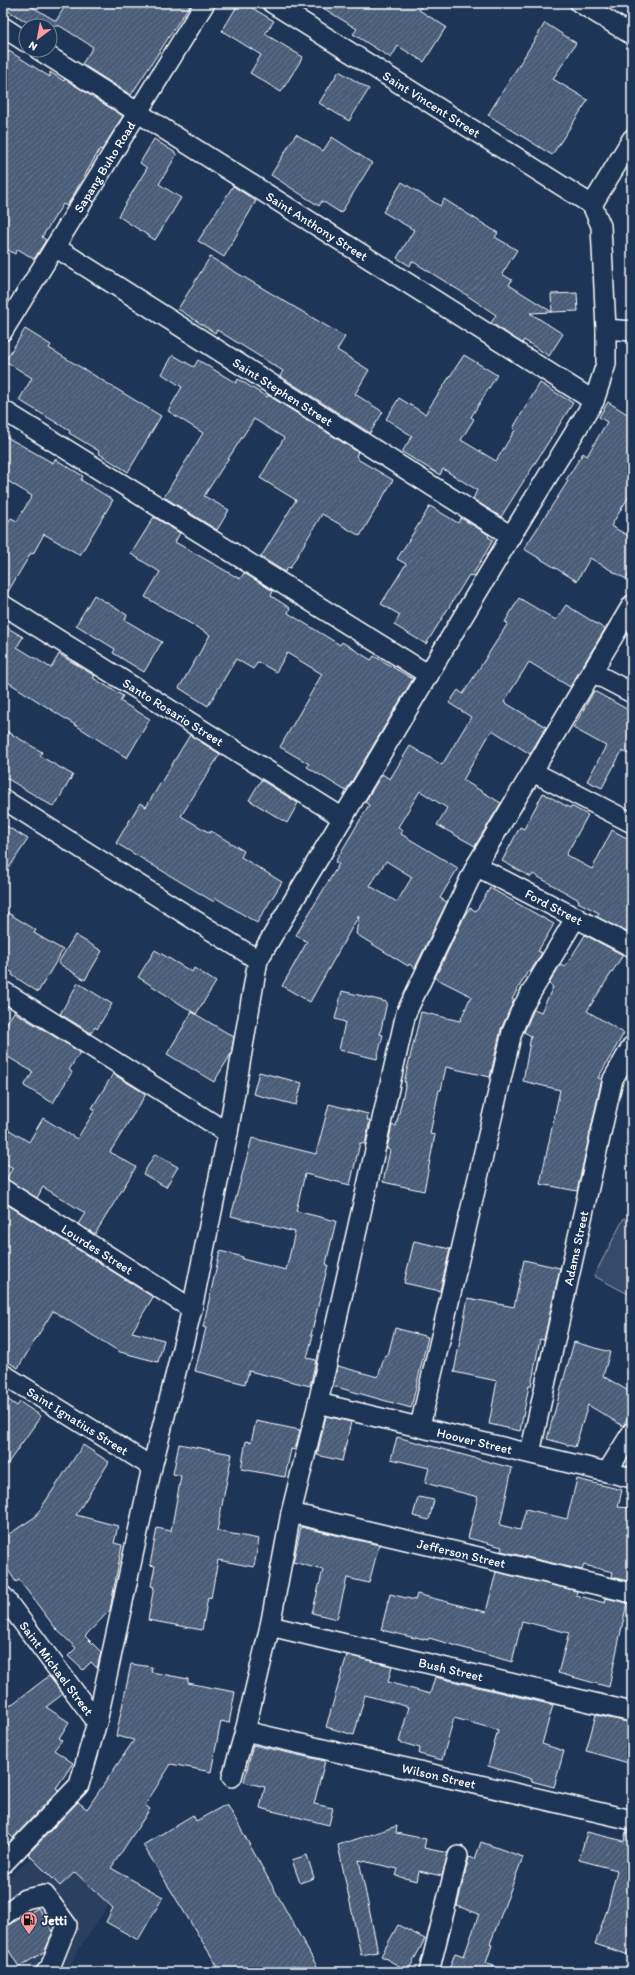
<svg xmlns="http://www.w3.org/2000/svg" width="635" height="1975" viewBox="0 0 635 1975" font-family="Itim,sans-serif">
<style>
.built{fill:#2a4161}
.pitch{fill:#364b69;stroke:#9aa5b4}
.building{fill:url(#building-hatch);stroke:#fff;fill-rule:evenodd}
.lines{fill:none;stroke-linecap:round;stroke-linejoin:round}
.minor-casing{stroke:#fff;stroke-width:22}
.minor{stroke:#1d3557;stroke-width:19}
.labels{text-anchor:middle;stroke-width:3.5;stroke-linejoin:round;paint-order:stroke}
.street-label{font-size:13px;fill:#fff;stroke:#1d3557}
.poi-label{font-size:13px;font-weight:bold;fill:#fff;stroke:#1d3557;text-anchor:start}
</style>
<defs>
<pattern id="building-hatch" width="6" height="6" patternUnits="userSpaceOnUse"><rect width="6" height="6" fill="#4a5d79"/><path d="M-1 1l2-2M0 6l6-6M5 7l2-2" fill="none" stroke="#65758d"/></pattern>
</defs>
<rect width="100%" height="100%" fill="#1d3557"/>
<filter id="ink" filterUnits="userSpaceOnUse"><feTurbulence type="fractalNoise" baseFrequency=".025" numOctaves="2"/><feDisplacementMap in="SourceGraphic" scale="8" xChannelSelector="R" yChannelSelector="G"/><feConvolveMatrix kernelMatrix="1 2 1 2 8 2 1 2 1" color-interpolation-filters="sRGB"/></filter>
<g filter="url(#ink)">
<path class="built" d="M46 1843 109 1904 79 1949 67 1972H21L3 1943V1883Z"/>
<path class="pitch" d="M624 1218 632 1222V1296L594 1276Z"/>
<path class="building" d="M3 3H26L56 21 67 3H191L131 95 82 64 93 47 60 26H34L3 8Z
M239 3H244L274 21 265 34 303 57 281 92 250 73 261 55 222 31Z
M315 3H424L419 10 446 27 424 62 398 46 391 58 353 34 357 29Z
M545 23 576 43 553 79 588 100 552 155 488 115Z
M9 51 50 77V72L64 81 65 79 123 116 102 150 100 149 67 206 63 204 42 237 46 240 34 259 18 249 15 254 3 247V61Z
M339 71 369 89 349 121 319 103Z
M296 134 323 151 332 137 372 163 341 213 322 201 319 206 271 175Z
M154 139 177 154 159 184 181 198 155 240 118 216 147 168 140 163Z
M402 182 440 206 444 199 498 233 495 237 517 250 502 274 512 280 509 285 552 312 530 313 563 334 549 356 524 340 522 343 491 323 496 315 465 294 412 261 410 266 397 258 414 230 383 212Z
M233 186 256 201 224 257 198 241Z
M210 257 345 337 337 350 369 370 355 394 383 412 370 433 280 376 283 371 217 330 215 333 178 309Z
M577 293 578 311 552 312 551 294Z
M25 329 51 345 49 348 161 416 128 472 98 453 99 451 69 433 70 431 19 400 32 378 5 361Z
M173 355 194 367 198 360 236 383 238 379 267 397 268 395 358 452 356 456 359 460 393 480 360 536 322 514 290 568 288 567 285 572 261 557 296 500 260 478 284 438 254 419 204 496 229 510 217 530 164 497 203 433 168 411 182 387 162 374Z
M464 355 497 375 471 417 474 419 461 440 496 461 515 430 513 428 540 383 573 403 501 517 473 499 477 490 443 469 440 475 402 452 412 436 386 419 399 398 425 414Z
M608 402 632 417V491L611 526 632 538V569L626 579 590 558 577 581 524 549 568 481 566 480 583 453 587 456 607 422 599 417Z
M3 435 53 463 55 459 83 476 81 480 113 500 80 555 44 534 33 554 31 553 6 595 3 594V531L11 518 17 521 32 496 3 478Z
M430 506 458 523 461 518 489 535 488 537 493 540 472 576 469 575 426 644 394 625 400 615 381 604 406 564 397 559Z
M154 517 180 533 175 542 240 579 244 573 273 591 271 596 290 608 288 613 340 645 342 642 371 660 374 656 413 679 346 791 307 767 309 764 280 747 322 674 287 653 276 672 258 662 253 669 236 659 208 706 179 688 210 635 145 597 160 572 131 554Z
M94 595 127 615 125 620 162 642 144 672 113 653 115 649 76 625Z
M519 598 556 620 566 605 605 629 570 687 529 662 504 702 546 727 530 754 492 730 463 780 501 803 475 846 437 825 447 808 420 791 398 827 403 830 401 834 458 868 440 898 447 902 415 968 409 964 408 966 356 934 359 915 310 1002 282 986 307 942 296 935 339 864 335 862 369 805 365 802 382 774 390 779 410 746 442 765 471 717 449 703 458 690 463 694 508 623 505 622ZM386 861 412 877 397 902 370 886Z
M3 625 23 637 17 647 51 668 59 654 95 676 93 678 123 696 120 701 150 719 127 758 3 679Z
M594 691 632 712V756L622 751 602 788 587 781 606 746 573 728Z
M3 729 42 752 40 756 73 775 54 807 3 776Z
M190 735 220 754 181 816 210 833 211 831 244 851 241 857 282 882 257 923 216 898 214 902 116 843 140 803 146 807Z
M261 780 298 803 287 823 249 800Z
M543 793 570 808 571 806 588 815 566 855 592 869 612 830 632 841 631 934 597 917 599 913 578 902 579 900 533 874 531 877 502 861 520 827 524 829Z
M3 824 28 839 3 877Z
M490 888 554 924 538 951 542 953 530 972 528 971 512 999 514 1000 501 1029 490 1077 446 1067 441 1090H439L430 1134 435 1135 424 1191 383 1182 390 1150 387 1149 392 1125 396 1126 406 1082H404L421 1012 460 1021 471 996 435 978 466 913 470 908 476 911Z
M3 910 36 930 34 933 63 950 38 992 12 975 13 973 3 967Z
M75 935 102 951 85 980 58 963Z
M585 935 623 955 587 1011 624 1033 598 1078 602 1079 577 1191 540 1184 560 1090 523 1081 531 1036 524 1032 534 1009 541 1012 553 987 549 984 560 965 565 967Z
M155 950 192 972 194 968 216 982 196 1014 138 977Z
M78 983 112 1004 97 1029 95 1027 91 1033 60 1014Z
M342 991 387 1002 380 1034 383 1035 377 1059 339 1050 345 1022 335 1019Z
M14 1012 80 1052 69 1070 72 1072 53 1103 24 1086 33 1072 3 1054V1029Z
M192 1012 234 1037 231 1054 214 1082 167 1054Z
M259 1072 302 1083 296 1105 253 1094Z
M113 1074 146 1094 110 1152 136 1167 95 1234 78 1224 85 1213 43 1187 37 1198 6 1179 13 1168 3 1162V1126L29 1142 43 1118 77 1139 95 1110 92 1108Z
M329 1104 368 1114 367 1120H370L365 1144 360 1143 350 1185 305 1174 296 1211 336 1221 326 1264 328 1265 311 1335H313L307 1358 316 1360 310 1386 249 1371 245 1384 195 1371 206 1328 203 1327 220 1251 243 1257 242 1259 286 1270 295 1232 231 1216 252 1138 316 1154Z
M155 1154 178 1167 166 1187 143 1174Z
M3 1202 153 1297 132 1332 164 1340 158 1362 120 1352 53 1311 18 1368 3 1359Z
M414 1241 450 1249 440 1291 404 1283Z
M524 1260 560 1268 544 1340 540 1339 531 1386H529L520 1431 489 1424 497 1381 454 1372 468 1298 514 1307Z
M395 1328 428 1337 411 1408 333 1386 338 1366 378 1377 385 1355H388Z
M574 1342 610 1352 603 1376 632 1393V1411L623 1426 588 1405 575 1447 547 1439Z
M3 1396 17 1406 20 1402 41 1416 3 1470Z
M326 1416 351 1422 342 1461 317 1455Z
M256 1421 300 1430 295 1450 291 1449 285 1477 241 1469 246 1441 251 1442Z
M397 1437 512 1468 500 1525 520 1530 526 1509 567 1519 577 1479 622 1490 618 1507 632 1508V1582L612 1577 613 1572 584 1565 582 1570 501 1551 502 1547 468 1538 478 1497 425 1483 429 1468 391 1459Z
M179 1444 232 1454 217 1531 259 1539 254 1567 218 1560 211 1598 208 1597 202 1630 148 1620 154 1587 151 1586 155 1566 150 1565 157 1528 171 1531 181 1476 173 1474Z
M83 1445 109 1462 76 1515 118 1526 114 1543 122 1545 110 1610 85 1636 101 1652 97 1668 91 1662 83 1670 68 1656 76 1648 56 1629 19 1580 16 1582 3 1562V1538L35 1517Z
M418 1497 434 1500 429 1520 413 1516Z
M301 1527 379 1545 369 1583 347 1578 337 1619 312 1613 323 1570 293 1562Z
M496 1572 577 1591 576 1595 605 1603 606 1598 627 1603 609 1687 558 1673 569 1633 522 1621 512 1662 429 1638 428 1640 415 1637V1638L381 1630 390 1594 415 1600 417 1594 486 1612Z
M347 1655 392 1666 388 1682 430 1694 435 1677 553 1705 542 1744 564 1751 554 1787 531 1781 532 1779 488 1766 498 1730 454 1718 442 1760 419 1754 420 1748 399 1742 409 1707 365 1695 354 1735 326 1727Z
M131 1664 152 1667 151 1672 188 1679V1683L235 1692 229 1723 221 1721 211 1772 171 1764 145 1805 150 1809 111 1868 163 1897 138 1940 106 1922 113 1908 75 1872 60 1886 28 1854 78 1802 87 1809 134 1740 116 1736Z
M49 1676 63 1694 46 1707 69 1722 59 1738 62 1740 54 1750 73 1763 56 1788 59 1790 13 1838 3 1828V1711Z
M596 1715 632 1723V1764L586 1751Z
M253 1745 325 1761 314 1804 333 1808 329 1825 260 1808 265 1787 244 1782Z
M227 1804 320 1972H297L294 1966 283 1972H221L143 1845 193 1815 196 1821Z
M397 1826 396 1833 426 1839 424 1848 448 1853 442 1876 419 1871 417 1881 396 1876 398 1869 359 1860 378 1952 361 1955 338 1845Z
M587 1832 624 1841 626 1832H632V1956L595 1944 608 1907 617 1870 579 1860Z
M481 1842 523 1857 490 1944 492 1945 486 1963 504 1970 503 1972H448L455 1953 464 1956 479 1914 457 1906 469 1857 475 1859Z
M307 1855 314 1878 300 1883 292 1860Z
M38 1908 53 1931 45 1951 19 1967 3 1941V1928Z
M398 1925 425 1939 408 1971 381 1956Z"/>
<g class="lines">
<defs>
<g id="minor">
<path id="s1" d="M272 3 592 205"/>
<path d="M580 3 632 35"/>
<path d="M3 27 26 42"/>
<path id="s2" d="M39 50 594 401"/>
<path d="M592 205 632 139"/>
<path id="s3" d="M55 247 511 536"/>
<path d="M606 329 632 331"/>
<path id="s4" d="M3 331 205 3"/>
<path d="M3 410 429 675"/>
<path id="s5" d="M3 605 343 818"/>
<path d="M592 672 632 693"/>
<path d="M533 772 632 823"/>
<path d="M3 799 258 960"/>
<path id="s6" d="M476 866 632 947"/>
<path d="M3 991 228 1133"/>
<path id="s7" d="M3 1189 192 1309"/>
<path id="s8" d="M3 1374 152 1467"/>
<path id="s9" d="M318 1403 632 1478"/>
<path d="M420 1426 512 1032 522 1008 576 917"/>
<path id="s10" d="M530 1453 613 1079 632 1046"/>
<path d="M607 1472 632 1432"/>
<path id="s11" d="M291 1513 632 1593"/>
<path id="s12" d="M3 1596 97 1722"/>
<path id="s13" d="M270 1626 632 1712"/>
<path id="s14" d="M245 1731 632 1820"/>
<path d="M232 1777 245 1731 270 1626 291 1513 318 1403 406 1013 476 866 632 605"/>
<path d="M3 1864 79 1785 97 1722 152 1467 192 1309 228 1133 258 960 511 536 594 401 606 364V329L601 226 592 205"/>
<path d="M3 1916 25 1899 45 1895 67 1925 49 1970 46 1972"/>
<path d="M429 1972 458 1856"/>
</g>
</defs>
<use href="#minor" class="minor-casing"/>
<use href="#minor" class="minor"/>
</g>
</g>
<defs>
<symbol id="fuel-pin" viewBox="-11 -11 22 30"><path d="M0 17L-7.5 6A9.5 9.5 0 1 1 7.5 6Z" fill="#ff9aa2" stroke="#1d3557"/><path d="M-5.5-6h7V0h2V4h1.3V-2.5L3-4.5l.8-.8L6-3V5H2.5V1h-1V6h-7ZM-4.2-4.7v3.2H.2V-4.7Z" fill="#111"/></symbol>
</defs>
<g fill-rule="evenodd">
<use href="#fuel-pin" x="19" y="1910" width="20" height="27"/>
</g>
<g class="labels">
<g class="street-label">
<text dy="5" stroke="none"><textPath href="#s1" startOffset="189">Saint Vincent Street</textPath></text>
<text dy="5" stroke="none"><textPath href="#s4" startOffset="193">Sapang Buho Road</textPath></text>
<text dy="5" stroke="none"><textPath href="#s2" startOffset="329">Saint Anthony Street</textPath></text>
<text dy="5" stroke="none"><textPath href="#s3" startOffset="270">Saint Stephen Street</textPath></text>
<text dy="5" stroke="none"><textPath href="#s5" startOffset="201">Santo Rosario Street</textPath></text>
<text dy="5" stroke="none"><textPath href="#s6" startOffset="88">Ford Street</textPath></text>
<text dy="5" stroke="none"><textPath href="#s10" startOffset="210">Adams Street</textPath></text>
<text dy="5" stroke="none"><textPath href="#s7" startOffset="112">Lourdes Street</textPath></text>
<text dy="5" stroke="none"><textPath href="#s8" startOffset="88">Saint Ignatius Street</textPath></text>
<text dy="5" stroke="none"><textPath href="#s9" startOffset="161">Hoover Street</textPath></text>
<text dy="5" stroke="none"><textPath href="#s11" startOffset="175">Jefferson Street</textPath></text>
<text dy="5" stroke="none"><textPath href="#s12" startOffset="90">Saint Michael Street</textPath></text>
<text dy="5" stroke="none"><textPath href="#s13" startOffset="186">Bush Street</textPath></text>
<text dy="5" stroke="none"><textPath href="#s14" startOffset="199">Wilson Street</textPath></text>
</g>
<g class="poi-label">
<text x="42" y="1925">Jetti</text>
</g>
</g>
<rect width="635" height="1975" fill="none" stroke="#1d3557" stroke-width="16"/>
<rect x="8" y="8" width="619" height="1959" fill="none" stroke="#fff" stroke-width="1.5" filter="url(#ink)"/>
<g transform="translate(38 38) rotate(212)"><circle r="19" fill="#1d3557" stroke="#77869a"/>
<path d="M0-3L7 15L0 10L-7 15Z" fill="#ff9aa2"/>
<text y="-6" font-size="11" font-weight="bold" text-anchor="middle" fill="#ffffff">N</text>
</g>
</svg>
